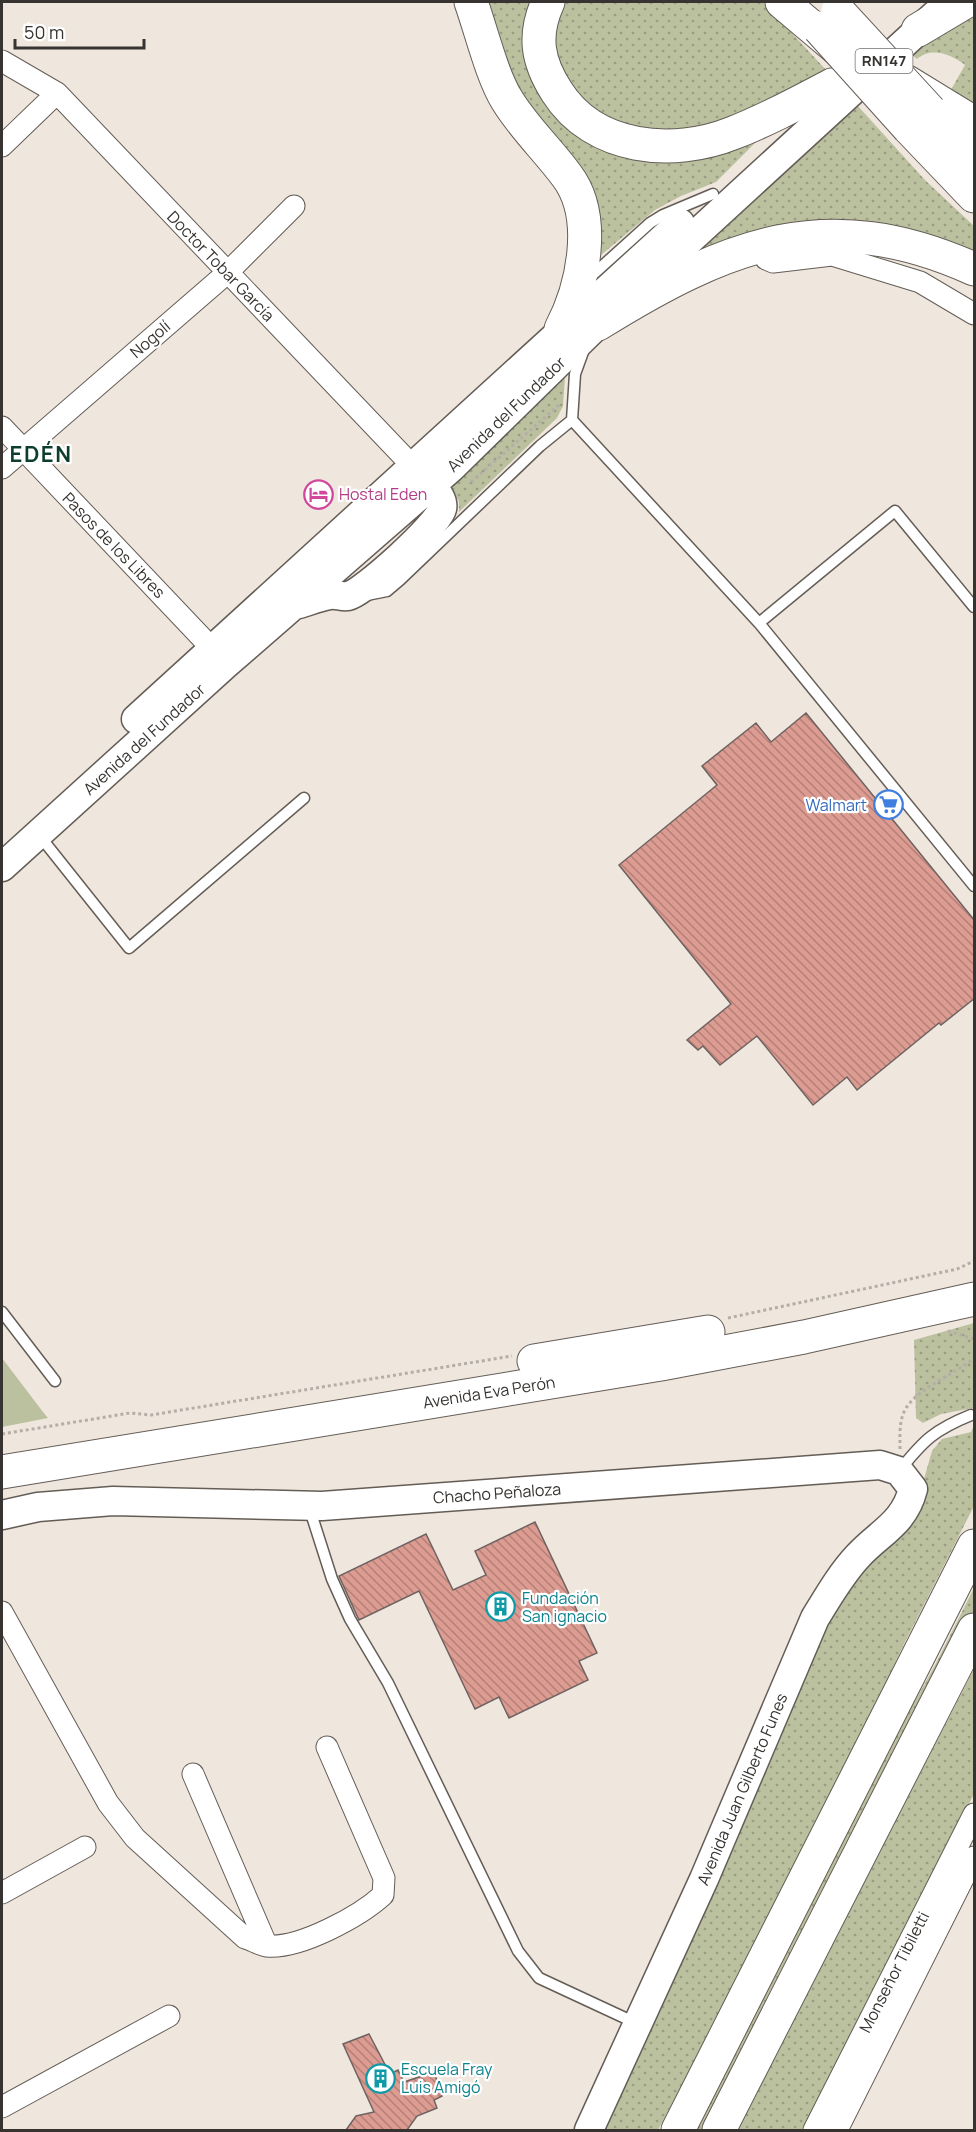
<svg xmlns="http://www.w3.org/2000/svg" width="976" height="2132" viewBox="0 0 976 2132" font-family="Manrope,sans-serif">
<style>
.grass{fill:url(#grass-dots)}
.garden{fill:#bbc19f}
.building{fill:url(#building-back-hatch);stroke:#6e6361;stroke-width:1.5}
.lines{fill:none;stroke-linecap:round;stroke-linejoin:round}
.lane-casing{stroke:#645d56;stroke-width:13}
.street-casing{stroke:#645d56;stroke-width:23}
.secondary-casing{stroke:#645d56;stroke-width:31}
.primary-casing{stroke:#645d56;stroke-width:35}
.highway-casing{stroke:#645d56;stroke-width:35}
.path{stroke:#b5aea7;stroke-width:3;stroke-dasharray:3 3;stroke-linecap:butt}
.lane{stroke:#fff;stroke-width:10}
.street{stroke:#fff;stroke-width:21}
.secondary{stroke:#fff;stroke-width:28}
.primary{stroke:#fff;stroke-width:33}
.highway{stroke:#fff;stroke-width:33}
.highway-bridge-casing{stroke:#645d56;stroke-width:35;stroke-linecap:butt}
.highway-bridge{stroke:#fff;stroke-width:33}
.labels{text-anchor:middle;stroke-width:4.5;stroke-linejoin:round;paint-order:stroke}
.shield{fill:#fff;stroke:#72706e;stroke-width:1.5}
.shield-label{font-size:15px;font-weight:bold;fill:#363330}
.street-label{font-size:16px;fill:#363330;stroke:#fff}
.hotel-label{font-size:16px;fill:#b23c85;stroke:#fff;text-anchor:start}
.shop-label{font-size:16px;fill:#366cbe;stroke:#fff;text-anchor:end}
.culture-label{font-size:16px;fill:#0d838f;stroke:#fff;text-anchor:start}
.district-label{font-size:22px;font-weight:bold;letter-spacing:1.5px;fill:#0d3e2d;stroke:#fff}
</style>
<defs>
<pattern id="grass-dots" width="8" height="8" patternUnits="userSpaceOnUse" patternTransform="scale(1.5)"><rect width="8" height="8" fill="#bbc19f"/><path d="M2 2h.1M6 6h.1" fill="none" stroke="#999d82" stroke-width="1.8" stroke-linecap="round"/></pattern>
<pattern id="building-back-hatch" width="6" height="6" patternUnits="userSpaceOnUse" patternTransform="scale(1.5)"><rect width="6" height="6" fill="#dd9c92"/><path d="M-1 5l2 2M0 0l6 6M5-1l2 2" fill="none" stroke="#b48078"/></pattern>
</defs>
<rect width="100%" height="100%" fill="#efe6de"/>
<path class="grass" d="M487 2H535L582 134 766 132 716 182 681 196 655 210 601 255 602 229 594 201 520 104Z
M558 2H763L828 72 702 135 614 131 553 71Z
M974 7V115L948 95 965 65C952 55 932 46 917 59L912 55 945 26Z
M857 105 925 180 974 226V259L925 237 674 271Z
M565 377 563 406 557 418 459 512V501L447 487Z
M974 1323V1411L973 1408 941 1414 923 1423 916 1418 914 1340Z
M974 1425V1506L903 1646 838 1787 658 2130H596L800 1681 838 1605 854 1579 914 1514 932 1451 942 1439 971 1432Z
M974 1588V1612L708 2130H688L854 1810 935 1665Z
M974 1669V1794L804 2130H737Z"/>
<path class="garden" d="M2 1358 43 1412 48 1418 2 1427Z"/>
<path class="building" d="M806 713 975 921V998L941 1025 939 1023 857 1090 847 1077 813 1105 757 1036 720 1065 703 1046 698 1050 687 1040 731 1004 619 865 717 785 702 766 756 723 771 742Z
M535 1522 597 1653 579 1661 588 1680 509 1718 499 1697 475 1709 419 1591 359 1620 339 1576 426 1534 453 1590 486 1575 475 1551Z
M369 2034 390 2074 398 2070 404 2082 434 2072 442 2096 434 2100 437 2108 417 2116 407 2130H346L356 2116 374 2112 343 2044Z"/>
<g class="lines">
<defs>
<path id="lane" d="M588 279 650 223 663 215 713 194
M572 420 759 623 974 886
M367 595 387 591 400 580 540 446 572 420 575 374 583 352
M759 623 895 511 974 607
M39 835 129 948 304 798
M2 1312 55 1381
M899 1471C924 1440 934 1430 971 1415
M309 1507 332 1579 350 1619 388 1683 518 1951 539 1978 638 2024"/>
<path id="street" d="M2 61 57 93 422 476
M2 146 57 93
M761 246 766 259 773 262 832 255 920 282 974 314
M2 427 222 659
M2 468 227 273 294 206
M2 1612 108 1803 135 1838 245 1938C252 1940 260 1945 267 1946 300 1949 360 1916 383 1895L384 1878 327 1747
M193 1774 267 1946
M2 1893 85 1847
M2 2107 169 2016
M814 2130 974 1814
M837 2130 974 1857"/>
<path id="secondary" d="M299 604C309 601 319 597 330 595 336 594 342 597 348 596 363 593 439 524 442 509 444 500 437 492 431 485
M136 719 680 223
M2 867 226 664 451 468 598 324 935 15
M2 1515 38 1507 113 1501 322 1506 880 1465 899 1471 913 1489C904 1524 880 1532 858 1556 841 1574 828 1597 815 1618L704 1879 589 2130"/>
<path id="primary" d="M534 1361 708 1332
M2 1472 661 1364 804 1337 974 1299"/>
<path id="highway" d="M471 2C481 30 492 76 507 100 524 128 548 150 567 176 598 217 583 287 561 329
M548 2C533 35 537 61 557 92 594 150 673 157 733 133 767 120 800 102 832 85
M782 2 840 51
M918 30 965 2
M907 82 974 123
M930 111 974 157
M909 128 974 196
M598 324C727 244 827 203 974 269
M678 2130 974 1546
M719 2130 974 1630"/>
</defs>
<use href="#lane" class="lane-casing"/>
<use href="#street" class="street-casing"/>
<use href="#secondary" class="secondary-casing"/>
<use href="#primary" class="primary-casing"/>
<use href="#highway" class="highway-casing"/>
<path class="path" d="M471 482 559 405
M728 1318 957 1269 974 1261
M948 1331 974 1339
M2 1434 130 1413 151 1415 512 1356
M900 1449C900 1436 899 1423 904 1412 914 1389 956 1374 974 1358"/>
<use href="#lane" class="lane"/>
<use href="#street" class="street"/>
<use href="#secondary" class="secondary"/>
<use href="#primary" class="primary"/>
<use href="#highway" class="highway"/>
<defs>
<path id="highway-bridge" d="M838 11 930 111
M819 28 909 128"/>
</defs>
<use href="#highway-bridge" class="highway-bridge-casing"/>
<use href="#highway-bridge" class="highway-bridge"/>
</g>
<defs>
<symbol id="hotel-ring" viewBox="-11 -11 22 22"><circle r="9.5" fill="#fff" stroke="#d1479c" stroke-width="1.5"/><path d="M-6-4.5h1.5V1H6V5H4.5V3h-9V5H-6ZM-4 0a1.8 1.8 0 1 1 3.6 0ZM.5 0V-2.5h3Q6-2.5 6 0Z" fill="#d1479c"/></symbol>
<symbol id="supermarket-ring" viewBox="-11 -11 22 22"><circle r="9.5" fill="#fff" stroke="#3f7fe0" stroke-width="1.5"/><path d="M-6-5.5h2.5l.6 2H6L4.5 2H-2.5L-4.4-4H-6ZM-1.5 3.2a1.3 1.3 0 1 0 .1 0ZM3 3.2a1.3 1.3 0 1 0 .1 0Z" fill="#3f7fe0"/></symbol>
<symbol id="building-ring" viewBox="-11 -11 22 22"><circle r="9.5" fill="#fff" stroke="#0f9aa8" stroke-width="1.5"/><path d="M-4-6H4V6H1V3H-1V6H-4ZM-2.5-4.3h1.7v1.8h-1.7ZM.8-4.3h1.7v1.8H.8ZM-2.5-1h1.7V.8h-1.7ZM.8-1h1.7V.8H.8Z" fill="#0f9aa8"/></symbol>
</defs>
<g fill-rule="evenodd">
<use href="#hotel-ring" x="302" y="478" width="33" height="33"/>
<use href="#supermarket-ring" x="872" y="788" width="33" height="33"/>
<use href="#building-ring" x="484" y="1590" width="33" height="33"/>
<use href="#building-ring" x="364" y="2062" width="33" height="33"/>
</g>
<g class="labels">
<rect class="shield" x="855.5" y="49" width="57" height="24" rx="4.5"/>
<g class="shield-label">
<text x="884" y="66">RN147</text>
</g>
<g class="street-label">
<text transform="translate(221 266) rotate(46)" y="6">Doctor Tobar García</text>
<text transform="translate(150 339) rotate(-41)" y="6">Nogolí</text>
<text transform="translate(506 414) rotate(-44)" y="6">Avenida del Fundador</text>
<text transform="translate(114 545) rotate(46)" y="6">Pasos de los Libres</text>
<text transform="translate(144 739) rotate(-42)" y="6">Avenida del Fundador</text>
<text transform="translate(489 1392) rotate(-9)" y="6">Avenida Eva Perón</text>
<text transform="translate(497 1493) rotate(-4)" y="6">Chacho Peñaloza</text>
<text transform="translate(742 1789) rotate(-67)" y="6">Avenida Juan Gilberto Funes</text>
<text transform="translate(894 1972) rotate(-63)" y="6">Monseñor Tibiletti</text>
</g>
<g class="hotel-label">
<text x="339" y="500">Hostal Eden</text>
</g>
<g class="shop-label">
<text x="867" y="811">Walmart</text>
</g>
<g class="culture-label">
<text x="522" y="1604">Fundación<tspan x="522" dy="18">San ignacio</tspan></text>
<text x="401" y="2075">Escuela Fray<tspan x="401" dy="18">Luis Amigó</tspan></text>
</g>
<g class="district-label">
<text x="41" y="462">EDÉN</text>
</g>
</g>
<rect width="976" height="2132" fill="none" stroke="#363330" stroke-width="6"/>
<path d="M15 39v9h129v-9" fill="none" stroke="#363330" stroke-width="3"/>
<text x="24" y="39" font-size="18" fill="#363330" stroke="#ffffff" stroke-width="4.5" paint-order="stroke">50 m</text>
</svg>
